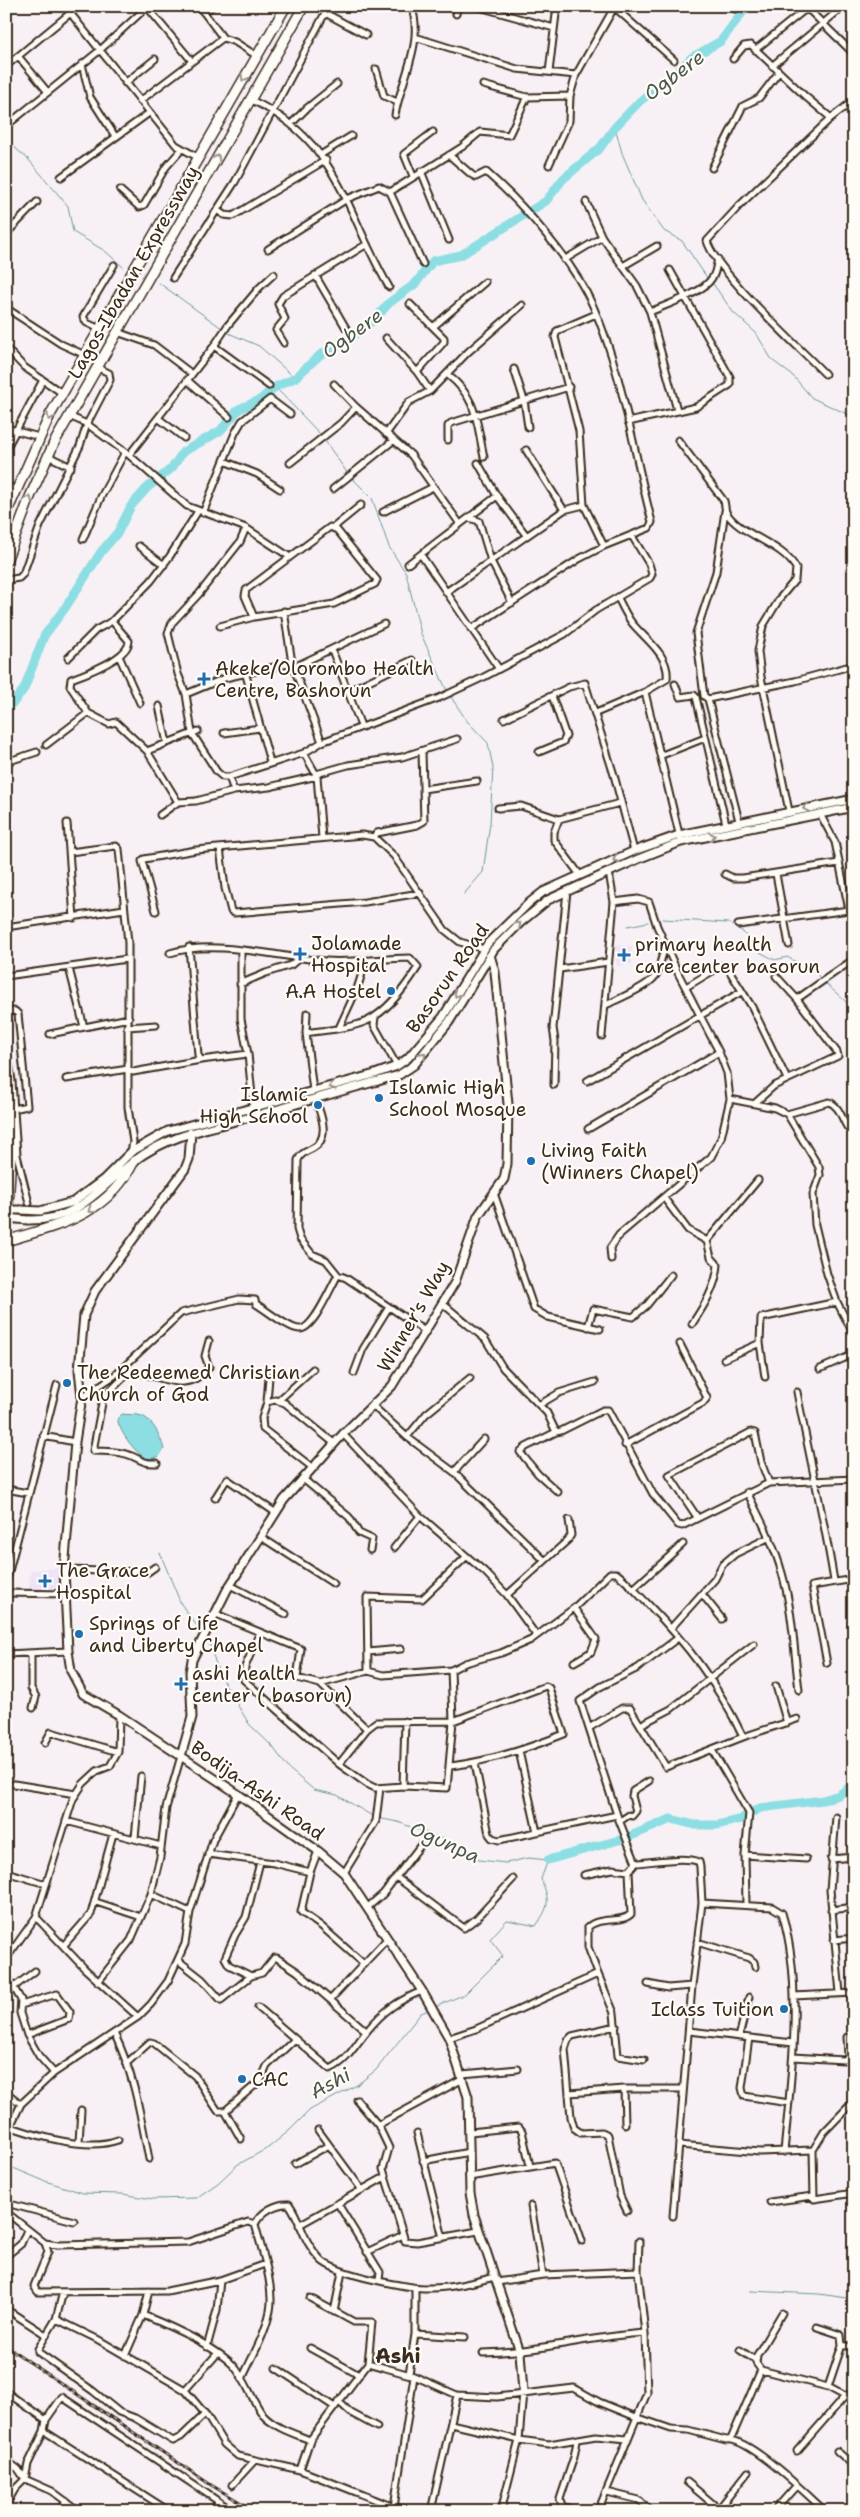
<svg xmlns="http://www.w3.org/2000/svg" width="860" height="2517" viewBox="0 0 860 2517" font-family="'Shantell Sans',sans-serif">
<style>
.built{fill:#f0e3f5}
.water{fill:#8cdee3;stroke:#6c9694}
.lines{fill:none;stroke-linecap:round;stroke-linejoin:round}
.stream{stroke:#6c9694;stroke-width:1}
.river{stroke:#8cdee3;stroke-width:9}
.street-casing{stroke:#3b2a1e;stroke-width:9}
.secondary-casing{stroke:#3b2a1e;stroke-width:11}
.highway-casing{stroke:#3b2a1e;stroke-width:12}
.street{stroke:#fdfcf7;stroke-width:5}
.secondary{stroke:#fdfcf7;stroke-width:7}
.highway{stroke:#fdfcf7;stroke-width:9}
.rail-casing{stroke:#3b2a1e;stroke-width:3}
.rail{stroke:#fdfcf7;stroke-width:1;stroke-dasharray:4;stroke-linecap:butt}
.secondary-bridge-casing{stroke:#3b2a1e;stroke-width:11;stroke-linecap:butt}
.secondary-bridge{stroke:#fdfcf7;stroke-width:7}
.oneway{stroke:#9c938a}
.poi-dot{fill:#1f6fb2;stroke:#fdfcf7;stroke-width:2}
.labels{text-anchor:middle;stroke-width:4.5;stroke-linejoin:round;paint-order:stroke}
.street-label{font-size:19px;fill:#3b2a1e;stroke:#fdfcf7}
.poi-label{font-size:19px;fill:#3b2a1e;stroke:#fdfcf7;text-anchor:start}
.water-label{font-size:20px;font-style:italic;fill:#4f574f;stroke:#fdfcf7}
.neighbourhood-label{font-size:20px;font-weight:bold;fill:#3b2a1e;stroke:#fdfcf7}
</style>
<rect width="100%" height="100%" fill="#f7f1f6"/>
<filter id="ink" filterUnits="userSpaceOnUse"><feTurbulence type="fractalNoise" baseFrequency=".02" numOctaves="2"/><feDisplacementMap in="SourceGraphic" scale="10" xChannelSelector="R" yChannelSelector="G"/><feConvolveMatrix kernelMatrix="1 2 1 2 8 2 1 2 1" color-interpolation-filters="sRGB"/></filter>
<g filter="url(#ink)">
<path class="built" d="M616 945 632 946V964L616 966Z
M61 1568V1592L28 1591 31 1570Z"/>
<path class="water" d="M122 1414C128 1415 137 1414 142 1416 153 1420 161 1438 164 1449L159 1456 148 1460C135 1453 121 1434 117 1419Z"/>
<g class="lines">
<path class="stream" d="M615 127 622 153 642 200 664 231 682 241 708 279
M6 140 29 160 68 206 73 232 105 251 123 267
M711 281 733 312 756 333 772 360 793 376 812 398 854 417
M159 283 223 329
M226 332 259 346 295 378
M275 387 321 435
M323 438 348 474
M351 477 372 498 389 547 406 573 421 634 447 691
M449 694 467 721 488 743 493 768 490 823 483 872 464 894
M663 919 728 923 742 931 758 951 775 960 787 957 815 972 821 979
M628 926 648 922
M824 982 854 1009
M160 1553 181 1604 202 1633
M206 1638 210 1645 219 1674 249 1724 272 1746 289 1769 314 1790 337 1795 374 1817
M377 1818 398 1822 458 1845 479 1860 506 1863 528 1858 548 1860 541 1879C550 1901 550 1905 536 1926L507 1920 490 1939 503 1956 465 1994 435 2007
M6 2165 42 2180 83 2193 122 2194 153 2199 196 2198 218 2183 237 2165 268 2148 290 2130 310 2110 357 2085 376 2070 421 2013 429 2010
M750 2291 819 2294 854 2299"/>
<path class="river" d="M6 705 13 703 24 689 44 636 65 608 101 552 118 532 131 506 147 488 172 468 183 452 220 431 239 409 260 400 275 387 295 378 320 355 349 339 376 318 389 303 415 284 433 261 461 255 546 201 563 179 600 148 615 127 640 101 673 76 691 58 721 41 747 6
M548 1860 626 1838 671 1819 695 1825H717L741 1819 760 1808 823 1800 839 1795 854 1784"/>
<defs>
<path id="street" d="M199 6 223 38
M476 6 554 28
M733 6 735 9
M614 7 674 60
M203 12 213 6
M71 14 176 145 199 158
M456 14 458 6
M415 37 517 69 576 75
M755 50 807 8 854 54
M18 56 47 91
M733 59 744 46 751 45 806 97 831 118
M82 64 90 97 115 136
M6 66 79 6
M772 66 844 6
M376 69 384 96 397 102
M549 72 557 6
M125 83 155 59
M483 85 527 97 570 96
M251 100C339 140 345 212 389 287
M140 101 223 38 235 42 257 56
M847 106 854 113
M395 115C401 80 425 41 411 6
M291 124 307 108 337 84
M6 126 99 51 147 7 191 60
M322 154 351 136
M449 155 472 175 476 177 486 172C523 204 573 261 593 306 623 373 633 451 652 522L649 528 604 546 579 559 471 629
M549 165 569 121 570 96 576 75 615 6
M712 168 743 106 759 98 779 72
M421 171 449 240
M413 176 404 154 433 132
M61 177 149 113
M120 190 139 207 144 205 166 167 182 149
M390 192 462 147 480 132 509 135 527 97
M586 202 602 237 637 286 650 312 677 410
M217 210 224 215 233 216 326 160
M6 234 37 202
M268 249 347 199 379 186 390 192 423 264
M564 260 602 237
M623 266 657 246
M315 275 346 328
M173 278 235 182 324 15 327 14 366 35
M410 304 444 338V342L417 372
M6 308 61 344 85 355
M650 312C667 304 702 294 712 278 716 273 716 266 718 259
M596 314 557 331 555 337 579 431 584 505 604 546
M433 327 485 282
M100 329 87 323 83 317 114 265
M117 332 154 345 192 374
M386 338 417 372 430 391
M284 343 276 330 285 319 278 304 283 296 367 244
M214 346 269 386
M6 348 24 367 62 393
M514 369 524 400 528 427
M825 374C799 347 716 272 707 241L740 205 831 118 854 100
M448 375C478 399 476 421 484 457
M187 380 229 417
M334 384 356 407 411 455 460 524
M69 416 87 424 129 455 187 506 246 528 290 557
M158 418 184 438
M628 422 696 407 730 385V377L670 270
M6 428 39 437
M386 434 409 402 430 391 468 352 522 305
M448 440V426L451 423 569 387
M678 440 724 501C725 504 725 509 726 512 739 535 781 542 796 568L795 580 780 598 763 626 758 651 761 677 789 811
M6 449 43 380
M526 450 564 510
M129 455 214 346 228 325 259 288 274 274
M48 456 71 467
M224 461 257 474 280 489
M290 463 341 423 356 407
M478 463 497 496 526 535
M6 485 15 490
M333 489 394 440
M725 511 716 572 696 633 704 696 708 699 739 821
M383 512 433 487
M203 513 235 433 242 421 270 399 290 414
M469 518 479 521 491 561 512 603
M334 527 361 505
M83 539 101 497 125 452
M139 546 164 565
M421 555 499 669
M408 564 497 496
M6 580 19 578 23 574 40 526 80 446 87 424 110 380 109 373 96 367
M446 592 564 510 584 505
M284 611 292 663 322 742
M112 621 129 641C129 658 85 674 71 679L70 686 88 713 109 724 116 722 147 751 178 802
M220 626 254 617 334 604 375 584 377 580 337 530 330 527 246 590 245 596 254 617
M332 650 361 726
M119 656 140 703
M68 658 96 630 112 621 151 581 170 556 198 511
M294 667 384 624
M246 675 270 762
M675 684 680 697 694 695 696 697 726 824
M348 691 412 660
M645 692 680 838
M186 694 225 678 292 663
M708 699 795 681 854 665
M159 706 167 743
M596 713 645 692 667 679C670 655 644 638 632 623 626 615 622 606 618 598
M504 719 569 687 585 683 614 775 634 851
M224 733 260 728
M46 745 88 713
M147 751 198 731
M539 752 563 742 566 736 552 696
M304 753 317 776 322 838
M662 755 705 738
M6 762 37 752
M316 774 348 765 402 757 457 739
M229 777 304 753 322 742 439 698 484 677 565 634 596 610 650 578 652 574 649 564 632 536
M423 789 477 781
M234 791 229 777H223L217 772 192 733 186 694 178 674 168 633 172 623 199 594 240 542 246 528
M498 808 521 806 559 819 620 803
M820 814 835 842 849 910 854 918
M160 815 178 802 196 801 234 791 269 787 317 776
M559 819 554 832V840L580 875
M67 823 74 918
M374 837 377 833 417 825 424 821 422 752
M220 848 225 888 231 911 234 913 365 902 420 893
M70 852 116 846 119 849 128 943V1107L133 1142 131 1152
M725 874 733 878H743L839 863
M776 874 789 945
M156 911 142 861 144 859 196 850 362 835 374 837 394 856 445 930 460 942 484 949
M6 918 7 927
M738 925 849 910
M6 927 124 909
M189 947 198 1055 201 1060 248 1054
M241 950V1019L248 1054 253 1107
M170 953C216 939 277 957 326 961 354 963 382 958 410 958L418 967C406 986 388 1011 367 1021 349 1029 326 1030 306 1033
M69 968 84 1027
M560 969 608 962
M6 976 127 959
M240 984 266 973 291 965 299 958
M686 987 721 966 727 967 752 1007 787 1079
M797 999 854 959
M606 1005C618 999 650 986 656 975 661 966 660 956 667 945
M6 1012 15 1011 18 1014 27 1106 13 1109
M307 1013 306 1033 313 1091
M375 1017 374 1025 397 1066
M127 1027 156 1025
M339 1028 357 989 366 961
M50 1034 129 1018
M602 1036 614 902 609 872
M6 1044 12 1081 17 1155 29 1203
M66 1079 128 1069 133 1072 201 1060
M587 1081 741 992
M554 1085 555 1041 553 1028 567 891
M315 1098C321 1114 331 1138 313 1148 306 1152 301 1153 298 1160L297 1229 300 1239 312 1254 326 1260 338 1275
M730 1099 775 1108 787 1114 819 1167 820 1175 813 1194 815 1225 827 1274 837 1302 854 1335
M755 1103 774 1086 838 1056 837 1052 797 999 776 976
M787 1114 829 1102C843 1107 842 1128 854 1133
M588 1129 719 1052
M494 1193 534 1309 548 1317 600 1329
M664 1198 688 1230 707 1241 711 1257 718 1265C716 1287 704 1306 692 1324
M707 1241 758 1180
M611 1259 610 1248 619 1235 711 1157 721 1138 730 1099 727 1073 719 1052 678 973 657 926 649 902 638 899 614 902
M442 1303 485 1339 503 1368 547 1413 556 1432 561 1431 603 1410H608L653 1494 678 1525 682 1526 769 1483 854 1479
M588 1327 593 1309 633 1317 647 1305 671 1275
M724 1359 760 1343
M820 1369 854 1354
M354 1373 363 1349 389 1307
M269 1377 267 1402 262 1418 263 1429 313 1468
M765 1377 760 1343 761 1318 837 1302
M797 1392C809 1455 824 1518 834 1581
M82 1397 114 1376 181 1313 239 1299 255 1300 256 1304C265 1309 290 1330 300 1329 314 1329 331 1286 338 1275L346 1278 425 1331
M278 1401 313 1369
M267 1402 275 1400 285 1403 335 1444
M539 1405 559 1393 595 1382
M373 1406 407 1437 454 1472 484 1439
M556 1432 526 1447 520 1452 538 1474 558 1492
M343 1434 420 1516 485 1572 507 1595 536 1635
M43 1436 75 1442
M407 1437 426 1414 470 1378
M854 1438V1440
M625 1445 703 1403 707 1398 680 1344
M157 1463C141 1464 140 1458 126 1454 115 1451 105 1451 93 1451L103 1398 129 1372C160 1372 184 1398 209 1367L205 1356 209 1341
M454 1472 544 1560
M302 1478 349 1517 359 1533 372 1539 370 1550
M6 1489 28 1493
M747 1492C760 1518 774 1544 782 1573 793 1611 794 1652 799 1690
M215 1498 227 1479 276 1513
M697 1517 669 1475 751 1432 755 1433 761 1462 769 1483
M261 1537 334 1584
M394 1548 420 1516
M64 1570 148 1572 155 1567
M6 1583 57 1385
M230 1585 286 1614
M633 1589 683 1544
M6 1593 64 1594
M702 1594 722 1619
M507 1595 568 1540 571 1535 569 1520
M574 1608 596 1639 591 1652 574 1662
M216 1614 301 1649 297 1678 320 1684 368 1671 383 1675 451 1670 465 1663 501 1653 531 1640 574 1608 610 1573H616C627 1581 637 1593 646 1602 687 1644 718 1684 743 1737
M671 1628 715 1579 722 1565 735 1554 770 1537
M260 1632 245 1667 244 1680 339 1764 367 1784 375 1788 403 1786 447 1788 453 1721 451 1670
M368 1652 401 1649
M6 1654 68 1651
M31 1654V1688L36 1697 33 1708
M827 1663 812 1586 854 1579
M368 1671 367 1597 422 1599 466 1557
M320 1684 367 1729
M776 1686 787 1723
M642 1724 671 1709 754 1644
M589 1728 622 1708H630L666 1767 743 1737 797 1719
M45 1743 51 1732 118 1752
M712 1750 749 1813 745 1855
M519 1751 537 1832
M475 1763 489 1834 492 1838 499 1840 617 1815
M339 1764 367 1729 376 1722 453 1721 546 1686 549 1688 564 1734C527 1749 490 1761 451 1766
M14 1784 76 1794
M403 1786 405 1721
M836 1817 830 1890 840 1993
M66 1821 161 1846
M620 1821 629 1815 632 1816 636 1811 632 1796 633 1791 649 1781
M135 1838 141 1776
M318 1851 310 1872 301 1912 321 1926 364 1964
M208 1854 274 1863 310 1872
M831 1859 854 1857
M260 1862 246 1917 235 1935 225 1958 229 1965 251 1976 262 1973 274 1958H277L298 1972 366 2031
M636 1863 617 1815 580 1701 600 1687 638 1668 678 1638
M629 1871 636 1863C652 1862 685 1856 699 1862L700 1867 702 1903 692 1986 673 2216
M6 1872 46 1884
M344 1873 376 1821 380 1788
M584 1875 612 1869 629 1871
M396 1877 464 1928 477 1918 513 1879
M151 1894 190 1912
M96 1902 141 1917
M702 1903 772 1907 782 1913C804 1986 791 2078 784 2152
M746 1904 745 1855 806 1859
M368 1907 383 1894 420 1846
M831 1910 854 1907
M36 1917 85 1969 138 2017
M834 1940 854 1938
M697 1942 749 1958 754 1962 755 1967
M64 1945 91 1914 113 1834
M6 1959 36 1917 73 1799 83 1784 97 1771 110 1766 118 1752 119 1715
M179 1961 202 1979 221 2000 251 1976
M6 1974 21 2000 20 2013 27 2035 39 2056 54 2073
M598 1974 614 2013 618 2056 644 2060
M98 1982 131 1940 151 1894 160 1857 166 1808 181 1756
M648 1984 668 1988 692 1986
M14 1987 35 1971
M794 1996 854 1993
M330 2000 387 1939
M21 2005 57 1994 70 2012 69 2019 27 2035
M258 2007 330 2069C348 2061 355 2045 367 2031 383 2011 399 2000 422 1991
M616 2026 572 2036 568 2040 565 2049 571 2117 574 2128 581 2133 602 2132 608 2135 620 2196 627 2211
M689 2031 793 2043
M115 2035C135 2077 140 2114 149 2159
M739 2037 749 1997
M449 2038 476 2029 598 1974 588 1947V1927C600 1916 621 1924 631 1914L629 1871
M749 2038 742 2088 744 2096 789 2103
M793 2057 844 2060 848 2057 847 2037
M128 2062 150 2042 154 2043 195 2076 218 2111H225L241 2139
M462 2074 518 2069
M463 2079 378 2125 389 2148 383 2169 405 2241 417 2242 478 2231
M624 2089 625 2124
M6 2092 21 2104
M569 2093 624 2089H683
M357 2100 378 2125
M225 2111 261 2080 267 2066 294 2040
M11 2127C41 2137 87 2151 118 2140
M318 2130 362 2190
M470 2132 519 2127 522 2131 530 2166
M417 2133 443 2238
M6 2135 21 2104 54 2073 138 2017 151 2004 168 1981 185 1944 190 1912 213 1840 238 1794
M79 2142 81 2110
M679 2145 760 2152 813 2150 824 2132 854 2101
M813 2150 814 2199 854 2193
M423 2161 469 2152
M295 2164 329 2145
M469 2177 555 2163 582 2241
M770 2202 813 2196
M6 2203 74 2221
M338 2204 380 2272 379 2280
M531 2206 543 2275
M6 2212 45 2243 58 2245 188 2242 248 2222 255 2224
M299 2225 385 2177
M45 2243 48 2252 34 2286 38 2292 167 2291 220 2280 265 2264
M367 2252 403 2235
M6 2256 21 2244 27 2230
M497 2282 543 2275 638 2271
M63 2292 56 2319 38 2349V2352L93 2391 119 2412 135 2418 173 2441 181 2437 205 2414
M6 2309 46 2335
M334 2312 342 2272
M143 2315C170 2326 212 2344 233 2365 246 2379 251 2399 263 2415 273 2427 295 2434 310 2440
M56 2319 97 2339 185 2390 207 2416 224 2444 238 2456 300 2470 394 2507 411 2511
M817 2327 841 2335 842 2345
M415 2334 465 2337
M207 2347 217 2310 220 2280
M310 2348 359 2375
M740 2350 755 2360
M483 2353C538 2352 591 2336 645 2333
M125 2356 143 2315 149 2291
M368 2363 414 2376 457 2395 497 2397 574 2388 599 2402 636 2417 671 2429 688 2430 726 2440C748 2436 807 2495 825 2511
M276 2368 333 2406
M761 2370 828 2387 854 2401
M409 2374 415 2334V2288
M242 2379C252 2357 265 2335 270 2311 275 2287 261 2248 255 2224 261 2212 276 2203 289 2204 302 2222 302 2241 321 2260 335 2274 410 2289 431 2288 452 2288 475 2282 495 2277
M828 2387 842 2345 854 2348
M185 2390 217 2354
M6 2392 46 2420
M338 2401 351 2413 377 2427
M451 2424 519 2440 549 2444 596 2436 627 2439
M44 2431 169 2511
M731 2439 761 2370 756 2363 757 2355 782 2313
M797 2451 846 2395
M837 2451 854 2466
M6 2460 18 2469 25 2479 52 2491 79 2511
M300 2470 310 2440 368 2363 372 2322H354L310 2298
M687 2482 719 2509
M232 2485 255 2460
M607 2492 639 2500 651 2511
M6 2505 15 2489 25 2479 28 2464 44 2431 46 2420 62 2397 233 2511
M394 2507 414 2376
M60 2511 66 2501
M211 2511 219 2502
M431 2511 457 2395
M501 2511 519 2440 523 2392
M576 2511 562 2506 560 2499 574 2457 577 2441
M598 2511 647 2393 645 2333 638 2271 639 2241
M717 2511 748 2472
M774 2511 797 2485"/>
<path id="secondary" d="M191 1132 189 1159 185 1169 95 1291 84 1315 79 1370 82 1397 75 1442 64 1570 68 1651 71 1671 83 1694 119 1715 238 1794 318 1851 344 1873 422 1991 449 2038 468 2097 470 2193 474 2215 520 2352 523 2392
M21 1210 40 1211 73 1202 104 1179 131 1152 168 1131 375 1074 397 1066 408 1058 443 1017 488 943 529 903 543 892 634 851 679 835 854 799
M28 1220C79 1221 98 1189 134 1161 169 1134 212 1128 254 1116 295 1105 336 1092 378 1081L399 1075 414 1065 449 1022 494 949 521 922 548 900 638 859 681 842 854 807
M181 1756 192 1717 190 1672 192 1660 227 1590 284 1500 343 1434 392 1386 455 1282 478 1216 504 1179 507 1164 508 1104 495 972 490 955"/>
<path id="highway" d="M6 514 50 415 286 6
M6 561 30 497 54 443 304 6
M6 1086 11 1154 6 1240
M6 1241C59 1225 108 1215 134 1161"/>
</defs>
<use href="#street" class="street-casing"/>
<use href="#secondary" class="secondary-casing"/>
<use href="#highway" class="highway-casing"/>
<use href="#street" class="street"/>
<use href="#secondary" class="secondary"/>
<use href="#highway" class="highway"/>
<defs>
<path id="rail" d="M6 2346 211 2485 255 2511"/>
</defs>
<use href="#rail" class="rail-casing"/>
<use href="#rail" class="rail"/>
<defs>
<path id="secondary-bridge" d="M6 1210H21
M6 1218 28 1220"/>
</defs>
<use href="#secondary-bridge" class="secondary-bridge-casing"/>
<use href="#secondary-bridge" class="secondary-bridge"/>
</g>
<defs><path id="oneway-chevron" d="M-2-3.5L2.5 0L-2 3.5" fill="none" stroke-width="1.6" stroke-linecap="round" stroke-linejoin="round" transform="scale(1.25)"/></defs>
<g class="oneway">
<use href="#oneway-chevron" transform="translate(244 78) rotate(120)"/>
<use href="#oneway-chevron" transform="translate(217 158) rotate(-60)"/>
<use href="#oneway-chevron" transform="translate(50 417) rotate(118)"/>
<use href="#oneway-chevron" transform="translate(29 499) rotate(-68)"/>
<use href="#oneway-chevron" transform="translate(806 808) rotate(169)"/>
<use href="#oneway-chevron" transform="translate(712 836) rotate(-12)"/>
<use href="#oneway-chevron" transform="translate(616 859) rotate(156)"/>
<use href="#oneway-chevron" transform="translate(518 925) rotate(-43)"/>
<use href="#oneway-chevron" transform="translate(457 994) rotate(123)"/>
<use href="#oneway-chevron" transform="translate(423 1055) rotate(-48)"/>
<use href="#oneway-chevron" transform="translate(332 1086) rotate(164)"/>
<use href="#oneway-chevron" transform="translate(91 1210) rotate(144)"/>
</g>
</g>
<g class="poi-dot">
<path d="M201.5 671.5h5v5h5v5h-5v5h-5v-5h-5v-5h5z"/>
<path d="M297.5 946.5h5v5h5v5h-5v5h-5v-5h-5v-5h5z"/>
<path d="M621.5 947.5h5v5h5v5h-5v5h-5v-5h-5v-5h5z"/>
<circle cx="391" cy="991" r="5"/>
<circle cx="379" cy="1098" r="5"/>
<circle cx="318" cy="1105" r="5"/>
<circle cx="531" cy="1161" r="5"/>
<circle cx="67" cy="1383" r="5"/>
<path d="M42.5 1573.5h5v5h5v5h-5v5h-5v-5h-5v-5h5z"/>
<circle cx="79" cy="1634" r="5"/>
<path d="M178.5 1676.5h5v5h5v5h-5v5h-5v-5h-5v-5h5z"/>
<circle cx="784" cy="2009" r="5"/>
<circle cx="242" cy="2079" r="5"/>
</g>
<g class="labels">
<g class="street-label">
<text transform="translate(133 272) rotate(-60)" y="7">Lagos-Ibadan Expressway</text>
<text transform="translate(447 978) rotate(-55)" y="7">Basorun Road</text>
<text transform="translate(413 1316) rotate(-60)" y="7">Winner's Way</text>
<text transform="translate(258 1790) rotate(35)" y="7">Bodija-Ashi Road</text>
</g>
<g class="poi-label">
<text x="215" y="675">Akeke/Olorombo Health<tspan x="215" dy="22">Centre, Bashorun</tspan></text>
<text x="311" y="950">Jolamade<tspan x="311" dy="22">Hospital</tspan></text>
<text x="635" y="951">primary health<tspan x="635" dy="22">care center basorun</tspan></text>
<text x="381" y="998" text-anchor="end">A.A Hostel</text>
<text x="389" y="1094">Islamic High<tspan x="389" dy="22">School Mosque</tspan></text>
<text x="308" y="1101" text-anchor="end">Islamic<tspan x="308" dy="22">High School</tspan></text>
<text x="541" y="1157">Living Faith<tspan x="541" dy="22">(Winners Chapel)</tspan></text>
<text x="77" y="1379">The Redeemed Christian<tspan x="77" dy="22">Church of God</tspan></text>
<text x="56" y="1577">The Grace<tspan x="56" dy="22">Hospital</tspan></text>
<text x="89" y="1630">Springs of Life<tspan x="89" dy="22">and Liberty Chapel</tspan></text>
<text x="192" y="1680">ashi health<tspan x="192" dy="22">center ( basorun)</tspan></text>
<text x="774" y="2016" text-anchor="end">Iclass Tuition</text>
<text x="252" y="2086">CAC</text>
</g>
<g class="water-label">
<text transform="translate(674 75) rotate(-37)" y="7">Ogbere</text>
<text transform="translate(352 333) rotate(-36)" y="7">Ogbere</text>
<text transform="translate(445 1842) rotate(24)" y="7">Ogunpa</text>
<text transform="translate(330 2083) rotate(-29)" y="7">Ashi</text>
</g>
<g class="neighbourhood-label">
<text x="398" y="2363">Ashi</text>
</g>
</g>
<rect width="860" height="2517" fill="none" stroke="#fdfcf7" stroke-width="25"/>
<rect x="12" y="12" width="835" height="2492" fill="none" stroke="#3b2a1e" stroke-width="2" filter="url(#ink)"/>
</svg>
